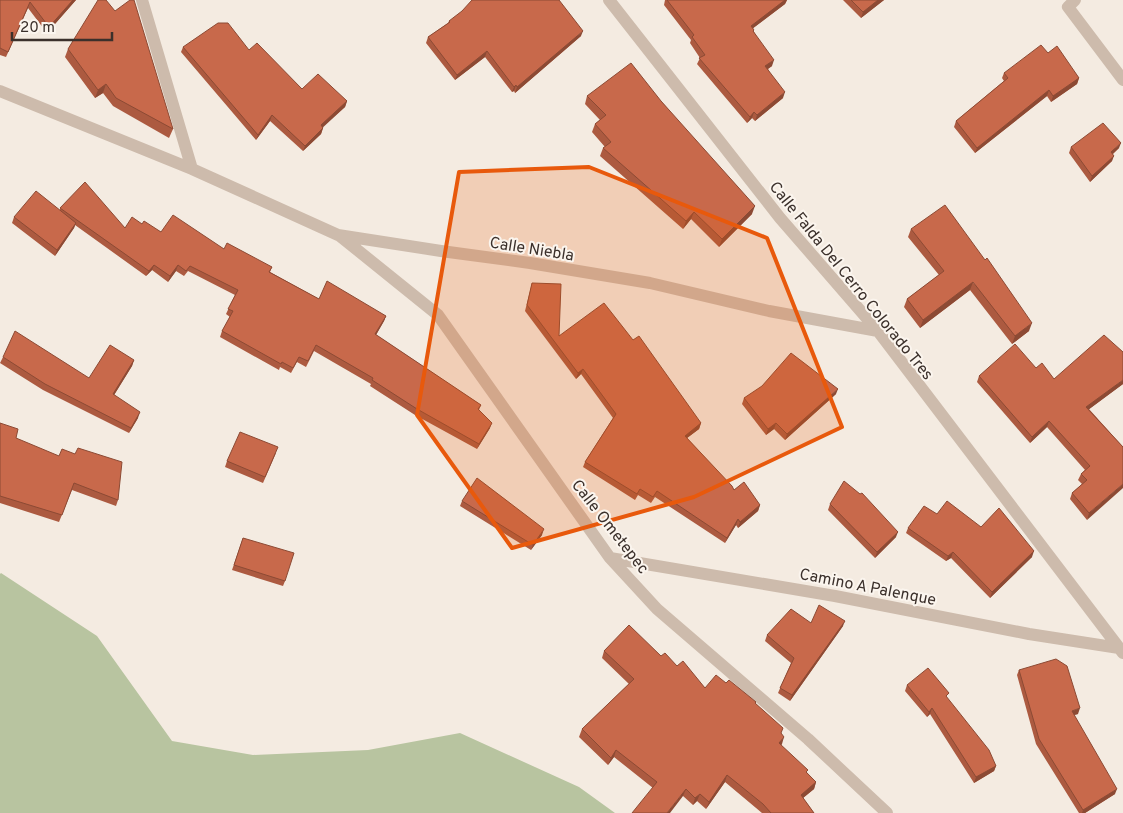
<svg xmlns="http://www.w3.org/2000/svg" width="1123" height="813" viewBox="0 0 1123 813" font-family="Overpass,sans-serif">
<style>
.green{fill:#b8c4a0}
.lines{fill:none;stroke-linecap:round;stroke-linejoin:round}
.street{stroke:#cdbbac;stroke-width:12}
.wall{fill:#ac5a40}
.shaded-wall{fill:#8c4a34}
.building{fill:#c8694b;stroke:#8c4a34}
.marked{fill:#e8590c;fill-opacity:0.2;stroke:#e8590c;stroke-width:4;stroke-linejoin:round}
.labels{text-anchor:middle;stroke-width:4;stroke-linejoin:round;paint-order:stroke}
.street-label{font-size:16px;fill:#3b302b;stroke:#fbf5ee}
</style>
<rect width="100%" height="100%" fill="#f4ebe1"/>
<path class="green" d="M1 573 97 636 172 741 253 755 368 750 460 733 579 787 615 813H0V574Z"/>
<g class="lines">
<path class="street" d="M142 0 192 169
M609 0 780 218 878 331 1123 653
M1075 0 1068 7 1123 80
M0 91 192 169 338 235 441 251 530 263 650 283 769 311 878 331
M340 236 438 315 610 558 657 609 808 739 887 813
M610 558 835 596 1029 634 1119 648"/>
</g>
<path class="wall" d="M0 0H76L47 33 28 8 6 57 0 55Z
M665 0H787L785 4 753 28 754 32 772 66 768 69 783 98 755 121 752 118 747 123 697 64 700 58 690 43 691 40 664 5Z
M843 0H884L861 18Z
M449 21 581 36 515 93 514 91 512 92 485 57 455 80 426 43 428 37 448 23Z
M183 47 249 50 302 89 347 101 345 107 322 127 323 128 321 134 303 151 270 121 256 140 181 52Z
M68 49 173 129 169 138 113 106 103 93 95 98 65 57Z
M1048 53 1079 78 1077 84 1051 102 1047 96 975 153 954 127 956 121 1004 81 1002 78 1004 73Z
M587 96 661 101 752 214 719 247 691 219 683 229 600 156 603 148 605 147 592 132 595 124 600 120 585 104Z
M1071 147 1119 148 1113 154 1112 161 1090 182 1069 153Z
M60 208 125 228 142 224 161 232 224 249 272 267 270 272 319 299 386 316 384 321 376 335 481 405 479 410 490 428 477 449 415 415 370 386 371 384 314 351 306 367 297 362 291 373 280 367 279 370 220 337 222 331 230 317 226 314 235 295 188 271 184 276 176 271 168 282 152 270 146 276 75 225 74 228 55 256 12 223 14 217 60 210Z
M911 229 1029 331 1012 344 970 290 920 328 904 307 907 299 939 275 908 237Z
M532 283 559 336 701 423 699 429 687 438 734 490 760 505 758 511 738 528 736 525 725 543 655 497 651 503 638 495 635 500 583 467 585 462 613 418 581 374 576 379 525 311Z
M3 357 89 378 134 360 132 366 114 395 138 418 129 433 43 390 0 363Z
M1036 368 1054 379 1123 384 1089 409 1123 447 1087 520 1070 499 1072 493 1082 484 1078 480 1081 474 1085 470 1047 427 1030 443 977 382 979 376Z
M836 394 785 440 774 429 766 435 742 404 744 398Z
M0 423 16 438 118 500 116 506 72 490 59 522 0 503Z
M276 453 263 483 225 467 227 461Z
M462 501 542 535 531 550 460 506Z
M830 504 896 537 875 558 828 510Z
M937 514 981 527 1032 557 990 598 951 558 946 561 906 533 908 528Z
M243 538 285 581 283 586 232 570Z
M811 623 843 626 790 701 778 693 791 663 765 641 767 635Z
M604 651 661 656 677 666 705 688 726 683 755 703 781 734 782 744 781 745 816 782 814 789 803 798 814 813H762L725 782 706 809 697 801 693 805 683 796 653 788 614 757 608 765 579 737 582 729 629 684 602 658Z
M1019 670 1078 714 1074 715 1115 794 1085 813H1079L1036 744 1017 675Z
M907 685 947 698 996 766 994 771 974 783 930 714 927 717 905 691Z"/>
<path class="shaded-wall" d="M73 0H76L47 33 49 27Z
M785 0H787L785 4 748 32 751 26Z
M878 0H884L861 18 863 12Z
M583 31 581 36 515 93 517 87Z
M487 51 485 57 455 80 457 75Z
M774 60 772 66 763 72 765 66Z
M1079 78 1077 84 1051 102 1053 96Z
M106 84 103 93 95 98 98 90Z
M516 85 514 91 512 92 514 87Z
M1049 90 1047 96 975 153 977 148Z
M785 92 783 98 755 121 757 115Z
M347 101 345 107 319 131 321 125Z
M754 112 752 118 747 123 750 117Z
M272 115 270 121 256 140 258 135Z
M323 128 321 134 303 151 305 146Z
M1121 143 1119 148 1109 157 1111 152Z
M1114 156 1112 161 1090 182 1092 176Z
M755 206 752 214 719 247 722 239Z
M694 212 691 219 683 229 686 221Z
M76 223 74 228 55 256 57 250Z
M154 265 152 270 146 276 149 271Z
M178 265 176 271 168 282 170 276Z
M973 282 970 290 920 328 923 320Z
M386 316 384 321 373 340 375 334Z
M1032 323 1029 331 1012 344 1015 336Z
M134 360 132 366 111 400 113 394Z
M583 369 581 374 576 379 578 373Z
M1123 380V384L1084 413 1086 407Z
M838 389 836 394 785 440 787 434Z
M140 412 138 418 129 433 131 428Z
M1049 421 1047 427 1030 443 1032 437Z
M492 423 490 428 477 449 479 444Z
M701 423 699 429 683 441 685 436Z
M776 423 774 429 766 435 768 429Z
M1123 484V488L1087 520 1089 513Z
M760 505 758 511 738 528 740 522Z
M738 519 736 525 725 543 727 538Z
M544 529 542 535 531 550 533 545Z
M898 532 896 537 875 558 877 552Z
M1034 551 1032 557 990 598 992 592Z
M953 552 951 558 946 561 948 556Z
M845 621 843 626 790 701 792 695Z
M932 708 930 714 927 717 929 712Z
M1080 708 1078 714 1070 716 1072 711Z
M784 737 782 744 777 750 779 743Z
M616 750 614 757 608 765 611 758Z
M996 766 994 771 974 783 976 777Z
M727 775 725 782 706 809 709 802Z
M816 782 814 789 798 802 801 795Z
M686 789 683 796 670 813H667Z
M1117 789 1115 794 1085 813H1082L1083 810Z
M700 794 697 801 693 805 695 798Z"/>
<path class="building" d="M0 0H73L49 27 30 2 8 52 0 48Z
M98 0H106L115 11 130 0H134L173 129 116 98 106 84 98 90 68 49Z
M472 0H559L583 31 517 87 516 85 514 87 487 51 457 75 428 37 450 22 449 21 462 11Z
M667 0H785L751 26 754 30 753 31 774 60 765 66 785 92 757 115 754 112 750 117 699 58 705 55 692 37 694 35Z
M851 0H878L863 12Z
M218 23H228L249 50 257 43 302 89 318 74 347 101 321 125 323 128 305 146 272 115 258 135 183 47Z
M1041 45 1048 53 1057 46 1079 78 1053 96 1049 90 977 148 956 121 1008 78 1004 73Z
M631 63 661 101 755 206 722 239 694 212 686 221 603 148 611 142 595 124 606 115 587 96Z
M1103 123 1121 143 1111 152 1114 156 1092 176 1071 147Z
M85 182 125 228 132 217 142 224 144 221 161 232 173 215 224 249 227 243 272 267 269 272 319 299 327 281 386 316 375 334 481 405 478 409 492 423 479 444 417 409 372 380 373 378 316 345 308 361 299 357 293 368 282 362 281 364 222 331 233 311 228 309 238 290 190 266 186 271 178 265 170 276 154 265 149 271 60 208Z
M36 191 76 223 57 250 14 217Z
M945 205 985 260 987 258 1032 323 1015 336 973 282 923 320 907 299 944 271 911 229Z
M532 283 561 284 559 336 604 303 633 340 639 336 701 423 685 436 732 486 734 490 744 482 760 505 740 522 738 519 727 538 657 491 653 497 640 489 637 494 585 462 616 414 583 369 578 373 527 305Z
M15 331 89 378 110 345 134 360 113 394 140 412 131 428 45 384 3 357Z
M1104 335 1123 352V380L1086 407 1123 447V484L1089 513 1072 493 1087 480 1081 474 1090 466 1049 421 1032 437 979 376 1015 344 1036 368 1042 363 1054 379Z
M791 353 838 389 787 434 776 423 768 429 744 398 762 386Z
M0 423 18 429 16 438 59 456 62 449 75 454 78 448 122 462 118 500 74 483 62 515 0 496Z
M240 432 278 447 265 477 227 461Z
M477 478 544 529 533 545 462 501Z
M844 481 860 494 862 493 898 532 877 552 830 504Z
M947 501 981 527 999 508 1034 551 992 592 953 552 948 556 908 528 924 506 937 514Z
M243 538 294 553 285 581 234 565Z
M819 605 845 621 792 695 780 688 794 658 767 635 791 609 811 623Z
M629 625 661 656 665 653 677 666 683 661 705 688 716 675 726 683 729 680 756 702 755 703 783 728 781 733 784 737 779 743 808 770 806 772 816 782 801 795 814 813H771L763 804 727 775 709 802 700 794 695 798 686 789 667 813H632L657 782 616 750 611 758 582 729 634 679 604 651Z
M1056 659 1067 666 1080 708 1072 711 1117 789 1083 810 1039 739 1019 670Z
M928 668 949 693 946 696 989 750 996 766 976 777 932 708 929 712 907 685Z"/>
<path class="marked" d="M589 167 767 238 842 427 694 497 512 548 417 415 459 172Z"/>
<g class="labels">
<g class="street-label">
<text transform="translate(532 248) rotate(9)" y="6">Calle Niebla</text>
<text transform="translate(852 280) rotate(51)" y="6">Calle Falda Del Cerro Colorado Tres</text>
<text transform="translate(611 526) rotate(52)" y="6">Calle Ometepec</text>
<text transform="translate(868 586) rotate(11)" y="6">Camino A Palenque</text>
</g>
</g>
<path d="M12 32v8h100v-8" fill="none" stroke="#3b302b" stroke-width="2.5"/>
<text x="20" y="32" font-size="15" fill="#3b302b" stroke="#fbf5ee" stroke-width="4" paint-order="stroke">20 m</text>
</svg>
